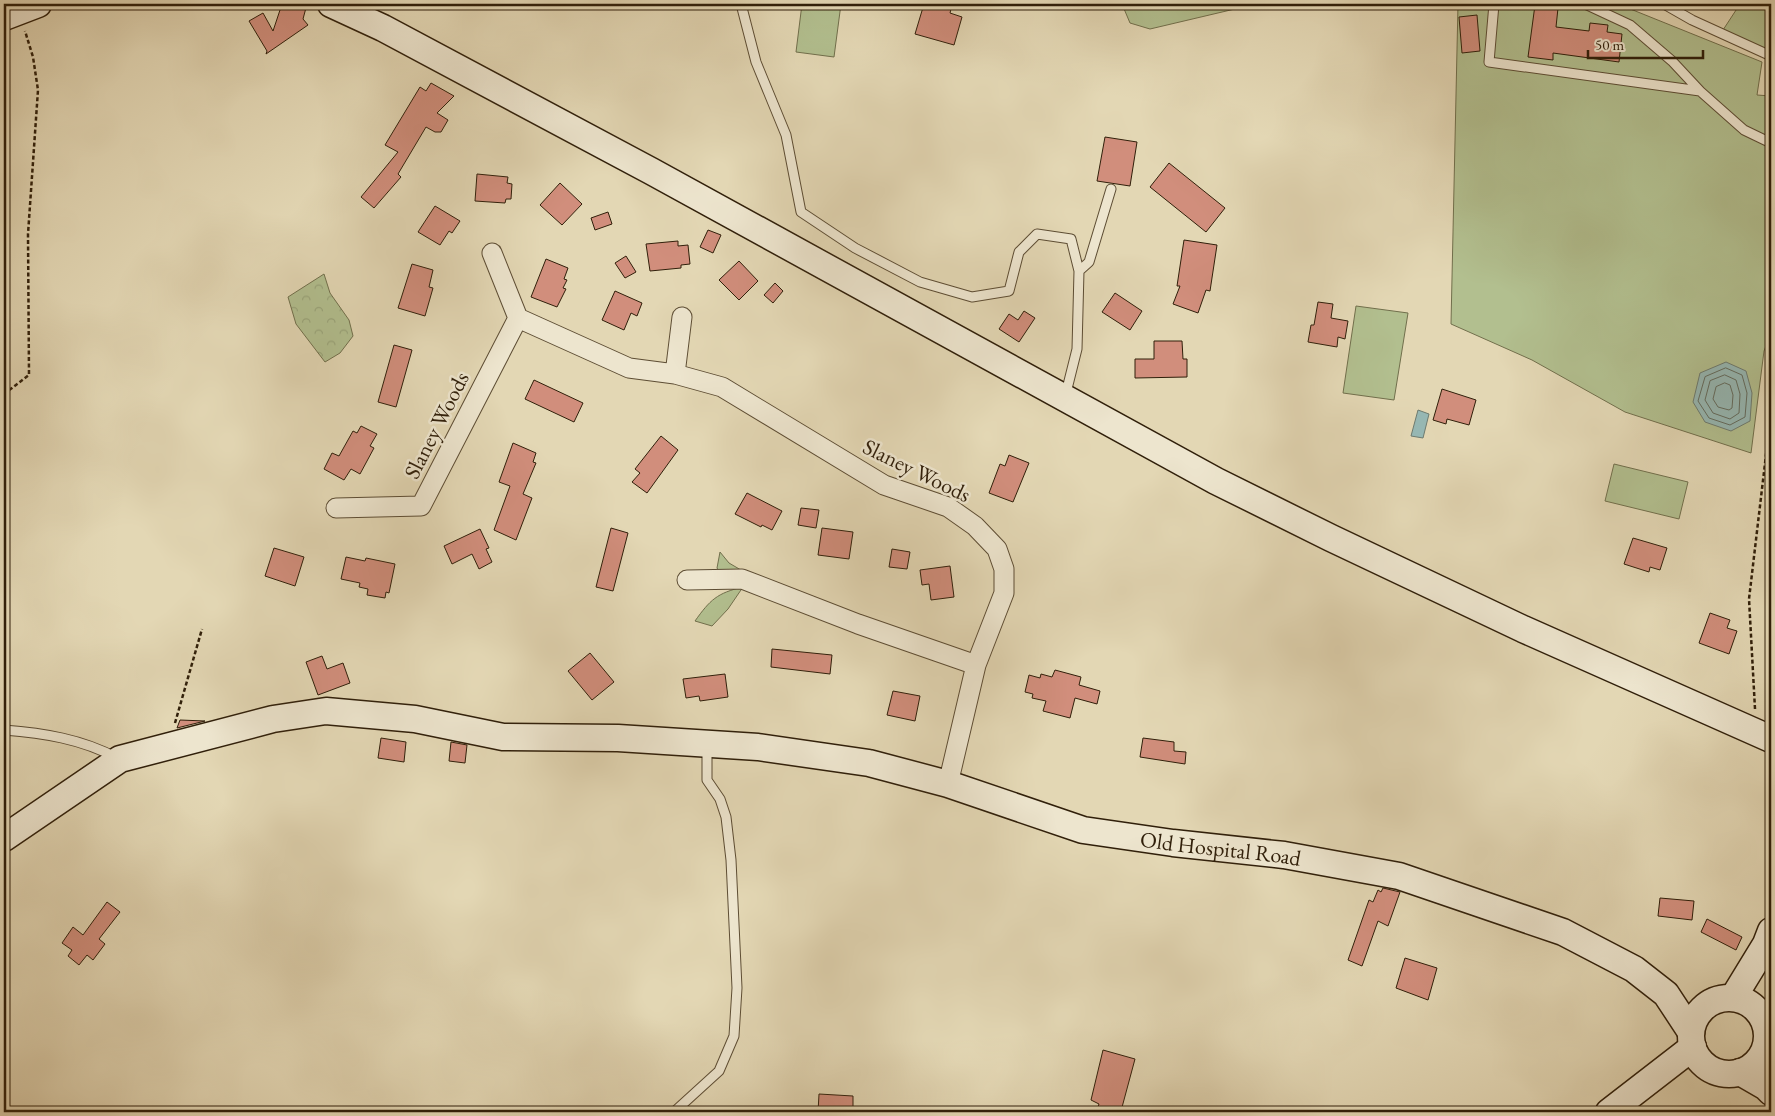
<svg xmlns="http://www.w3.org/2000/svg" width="1775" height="1116" viewBox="0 0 1775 1116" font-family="'EB Garamond',serif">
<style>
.grass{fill:#b2bf8f;stroke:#716f4c}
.forest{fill:url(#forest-crowns);stroke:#716f4c}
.water{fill:#96b8b4;stroke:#6d7b70}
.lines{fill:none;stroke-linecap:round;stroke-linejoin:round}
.shore{stroke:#636c5f;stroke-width:1}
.building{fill:#d18e7c;stroke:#301f0a}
.lane-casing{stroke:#5d4d34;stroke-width:11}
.street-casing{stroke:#5d4d34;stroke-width:21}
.secondary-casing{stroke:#301f0a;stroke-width:29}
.path{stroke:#301f0a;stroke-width:2.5;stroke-dasharray:4 2.5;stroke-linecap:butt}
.lane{stroke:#ede5ce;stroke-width:9}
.street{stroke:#ede5ce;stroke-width:19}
.secondary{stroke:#ede5ce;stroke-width:26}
.labels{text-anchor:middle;stroke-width:5;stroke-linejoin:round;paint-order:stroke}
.street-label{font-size:22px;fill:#301f0a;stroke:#ede5ce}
</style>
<defs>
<pattern id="forest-crowns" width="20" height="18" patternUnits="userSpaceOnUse" patternTransform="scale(1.25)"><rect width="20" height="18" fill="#b2bf8f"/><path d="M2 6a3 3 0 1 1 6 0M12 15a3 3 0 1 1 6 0" fill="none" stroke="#99a47a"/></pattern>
</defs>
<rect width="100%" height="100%" fill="#e3d7b4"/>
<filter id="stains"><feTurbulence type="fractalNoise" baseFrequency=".004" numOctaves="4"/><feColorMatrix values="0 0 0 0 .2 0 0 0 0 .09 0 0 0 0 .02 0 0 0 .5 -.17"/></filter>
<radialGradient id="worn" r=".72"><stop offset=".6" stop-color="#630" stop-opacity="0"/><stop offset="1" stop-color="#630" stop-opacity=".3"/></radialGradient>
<path class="grass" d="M802 4H841L834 57 796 52Z
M1122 4H1256L1150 29 1130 23Z
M1458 4H1618L1762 62 1757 95 1771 96V333L1764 351 1751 453 1625 412 1532 360 1451 324Z
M1740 4H1771V56L1723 30Z
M1356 306 1408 313 1394 400 1343 393Z
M1614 464 1688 482 1679 519 1605 501Z
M720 552 729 563 746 573H720L717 568Z
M743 587 728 609 712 626 695 621C710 600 717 593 743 587Z"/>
<path class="forest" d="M324 274 330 293 349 320 353 336 340 353 325 362 296 324 288 297Z"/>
<path class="water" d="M1726 362 1746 371 1752 393 1750 421 1731 431 1705 422 1693 402 1700 373Z
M1418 410 1429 414 1423 438 1411 436Z"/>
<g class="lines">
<path class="shore" d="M1726 368 1742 375 1747 393 1745 417 1730 425 1709 418 1698 401 1705 377Z
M1725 375 1736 380 1740 394 1739 413 1730 419 1713 413 1705 400 1710 381Z
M1725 383 1730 385 1733 395 1732 408 1729 410 1718 407 1713 399 1716 387Z"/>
</g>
<path class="building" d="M282 4H307L303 19 308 25 266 54 267 51 249 21 263 13 273 31Z
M924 4H946L945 7 951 9 950 13 962 17 954 45 915 34Z
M1535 5 1558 8 1556 27 1589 31 1590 23 1608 25 1607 32 1622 34 1619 62 1553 53V60L1528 57Z
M1477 15 1480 51 1462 53 1459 17Z
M431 83 454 96 437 113 448 120 441 132H435L426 127 398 174 401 177 374 208 361 197 398 152 385 145 420 87 426 91Z
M1105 137 1137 142 1130 186 1097 181Z
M1169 163 1225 208 1206 232 1150 187Z
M477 174 508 177 507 183 512 184 511 199H506L505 203 475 201Z
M560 183 582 204 562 225 540 205Z
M435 206 460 221 452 233 449 231 440 245 418 232Z
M608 212 612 224 595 230 591 218Z
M708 230 721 235 713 253 700 247Z
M1184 240 1217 245 1210 291 1206 290 1198 313 1173 304 1180 286H1177Z
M678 241V246L688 245 690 264 681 265V268L650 271 646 244Z
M626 256 636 272 625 278 615 263Z
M546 259 568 268 564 279 567 280 563 288 566 289 557 307 531 297Z
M739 261 758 281 739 300 719 280Z
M412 264 433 270 429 287 433 288 425 316 398 308Z
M775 283 783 291 773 303 764 295Z
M615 291 642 303 637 316 631 313 624 330 602 320Z
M1115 293 1142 311 1130 330 1102 312Z
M1318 302 1333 304 1331 318 1348 321 1345 339 1338 337 1337 347 1308 342 1311 325H1314Z
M1024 311 1035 318 1019 342 999 329 1009 314 1018 320Z
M1154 341H1182L1183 359H1187V377L1135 378V359H1154Z
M394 345 412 350 396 407 378 402Z
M534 380 583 403 574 422 525 399Z
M1442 389 1476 400 1469 425 1447 419 1446 424 1433 420Z
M361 426 377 434 370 446 374 448 360 474 351 469 344 480 324 469 332 453 339 456 353 431 357 433Z
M661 436 678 450 647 493 632 482 640 473 635 469Z
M513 443 536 453 533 462 536 463 523 494 532 498 516 540 494 530 510 486 499 482Z
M1009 455 1029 463 1013 502 989 493 1000 464 1005 466Z
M747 493 782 511 772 530 762 525 761 527 735 514Z
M801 508 819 510 816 528 798 525Z
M611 528 628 533 613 591 596 587Z
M822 528 853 532 849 559 818 555Z
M480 529 489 548 486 549 492 562 479 569 472 554 452 564 444 546Z
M1633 538 1667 548 1660 570 1650 567 1649 572 1624 564Z
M274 548 304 557 295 586 265 576Z
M892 549 910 552 907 569 889 567Z
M346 557 365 561 366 558 395 564 389 593 386 592 385 598 367 595 368 589 359 587 360 583 341 579Z
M950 566 954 597 931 600 929 584 922 585 920 570Z
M1710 613 1730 620 1727 628 1737 631 1729 654 1699 643Z
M772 649 832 655 830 674 771 667Z
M590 653 614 682 592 700 568 671Z
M322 656 327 669 343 663 350 683 318 695 306 662Z
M1055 670 1081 677 1079 685 1100 691 1097 704 1075 698 1070 718 1043 711 1046 701 1032 698 1033 694 1025 692 1029 675 1040 678 1041 674 1052 677Z
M725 674 728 697 700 701 699 696 686 698 683 679Z
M893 691 920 696 915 721 887 715Z
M180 720 205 721 177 728Z
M381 738 406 742 404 762 378 758Z
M1143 738 1174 742V751L1186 752 1185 764 1140 757Z
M451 742 467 745 465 763 449 761Z
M1383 888 1400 892 1388 926 1378 921 1362 966 1348 960 1369 900 1373 902 1378 890 1381 892Z
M1660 898 1694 901 1692 920 1658 916Z
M107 902 120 912 99 939 105 944 93 960 87 955 79 965 68 956 72 950 62 943 73 927 83 935Z
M1707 919 1742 937 1736 950 1701 932Z
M1405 958 1437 968 1428 1000 1396 988Z
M1103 1050 1135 1059 1121 1111 1112 1108 1111 1112H1096L1099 1104 1091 1100Z
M819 1094 853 1096V1112H818Z"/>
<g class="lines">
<defs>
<path id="lane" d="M741 4 756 62 786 135 801 212 855 248 920 282 972 297 1009 291 1019 252 1037 234 1071 239 1079 271 1077 349 1065 397
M1494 4 1489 62 1700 91
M1585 4 1630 25 1672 61 1700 91 1744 130 1771 143
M1664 4 1692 20 1771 56
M1079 271 1089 262 1111 189
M1771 408V410
M4 730C43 733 82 739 117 758
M1767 1040 1771 1038
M674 1112 719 1071 734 1036 737 988 731 860 726 817 720 799 707 780V746"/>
<path id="street" d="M492 253 518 318
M675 374 682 317
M336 508 421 506 518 318 629 368 675 374 722 387 884 485 948 507 975 526 997 549 1004 569V593L976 665 948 784
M687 580 742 579 858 624 976 665"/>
<g id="secondary">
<path d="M331 4 383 28 651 171 1216 481 1331 538 1523 629 1771 739"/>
<path d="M4 17 38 4"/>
<path id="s1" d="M4 838 120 759 273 719 326 711 415 719 503 737 618 738 758 747 869 763 948 784 1083 830 1173 843 1284 855 1399 876 1563 932 1634 969 1666 994 1691 1032"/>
<path d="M1733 998 1766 944 1771 931"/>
<circle cx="1729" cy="1036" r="38"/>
<path d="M1740 1072 1766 1087 1771 1092"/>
<path d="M1609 1112 1693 1047"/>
</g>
</defs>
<use href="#lane" class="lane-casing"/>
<use href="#street" class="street-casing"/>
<use href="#secondary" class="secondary-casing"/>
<path class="path" d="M4 394 29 375 28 234 38 90 33 57 25 31
M1755 709 1749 599 1770 421
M175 723 202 629"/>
<use href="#lane" class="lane"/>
<use href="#street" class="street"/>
<use href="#secondary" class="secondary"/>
</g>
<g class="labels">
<g class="street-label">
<text transform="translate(436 425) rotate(-63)" y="8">Slaney Woods</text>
<text transform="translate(917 470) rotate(26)" y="8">Slaney Woods</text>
<text dy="8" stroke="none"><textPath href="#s1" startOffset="1262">Old Hospital Road</textPath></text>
</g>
</g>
<rect width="1775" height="1116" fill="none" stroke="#e3d7b4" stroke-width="20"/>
<rect x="5" y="5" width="1765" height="1106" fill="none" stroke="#301f0a" stroke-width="2.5"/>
<rect x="10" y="10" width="1755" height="1096" fill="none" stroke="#301f0a"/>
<path d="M1588 50v8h115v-8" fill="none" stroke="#301f0a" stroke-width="2.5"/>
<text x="1595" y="50" font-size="15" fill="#301f0a" stroke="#ede5ce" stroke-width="4" paint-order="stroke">50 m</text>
<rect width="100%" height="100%" filter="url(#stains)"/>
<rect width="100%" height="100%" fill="url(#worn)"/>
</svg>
